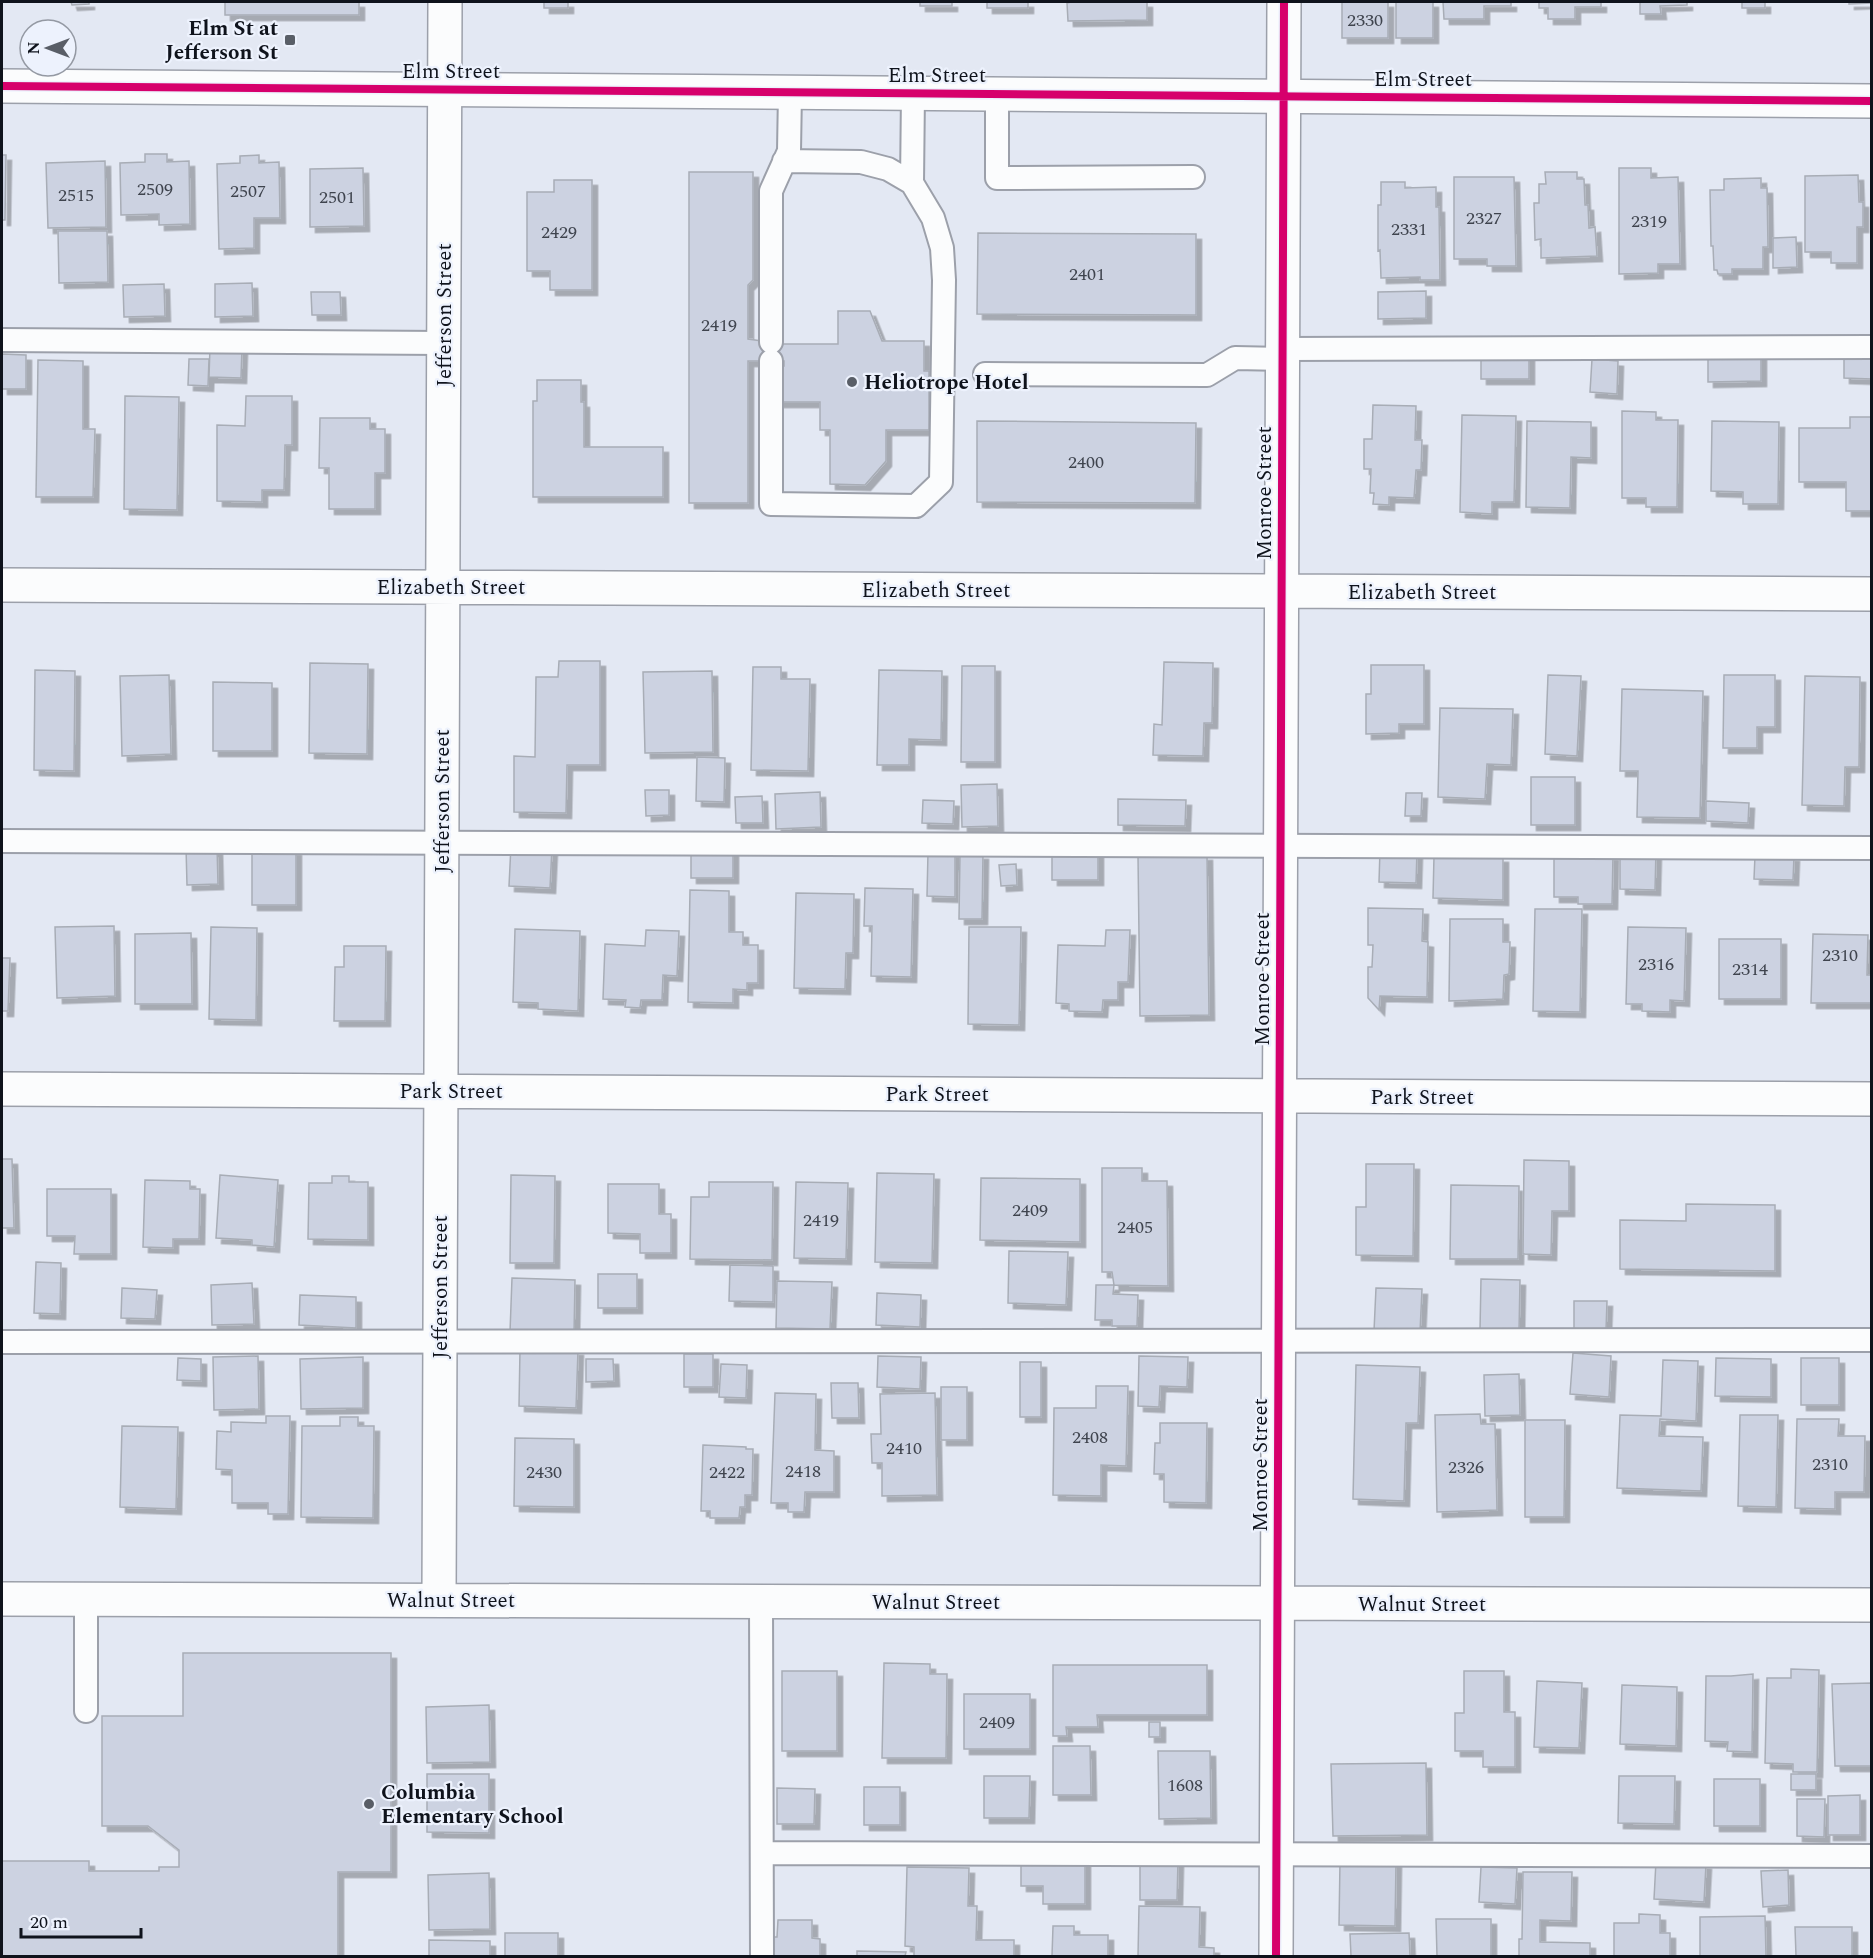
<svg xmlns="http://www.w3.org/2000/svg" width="1873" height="1958" viewBox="0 0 1873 1958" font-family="Spectral,serif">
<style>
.building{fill:#ccd2e1;stroke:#a8adb6;stroke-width:1.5;filter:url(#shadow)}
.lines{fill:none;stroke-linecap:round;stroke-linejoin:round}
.service-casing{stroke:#9ca0aa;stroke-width:26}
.minor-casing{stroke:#9ca0aa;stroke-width:36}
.tertiary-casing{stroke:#9ca0aa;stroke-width:36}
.service{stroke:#fbfcfd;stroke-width:22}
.minor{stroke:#fbfcfd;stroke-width:33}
.tertiary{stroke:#fbfcfd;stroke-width:33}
.cycleway-casing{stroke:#edf2fd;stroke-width:11}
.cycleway{stroke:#d6006c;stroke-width:8}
.poi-dot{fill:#595e67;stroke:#edf2fd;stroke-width:2}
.labels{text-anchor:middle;stroke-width:4.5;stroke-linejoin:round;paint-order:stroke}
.number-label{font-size:18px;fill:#3f444e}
.poi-label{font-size:21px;font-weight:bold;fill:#0f131c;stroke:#edf2fd;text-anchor:start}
.street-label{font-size:21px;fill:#0f131c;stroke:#edf2fd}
</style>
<defs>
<filter id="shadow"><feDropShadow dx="5.5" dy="5.5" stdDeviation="0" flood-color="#0004"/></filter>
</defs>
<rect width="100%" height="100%" fill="#e3e8f3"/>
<path class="building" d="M71 2H89V4L72 5Z
M225 2H359V15H225Z
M544 2H568V8H544Z
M920 2H952V6H920Z
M987 2H1028V8H987Z
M1071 2H1147V20L1068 21 1067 3Z
M1342 2H1388V38H1342Z
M1396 2H1433V38H1396Z
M1443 2H1511V6H1484V19H1444Z
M1539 2H1601V7H1575V19H1548V8H1539Z
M1640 2H1687V5L1660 6 1661 14H1640Z
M1742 2H1765V8H1742Z
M1849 2H1872V3L1849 4Z
M145 154H167V162L189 161 190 224 159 225V214L121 215 120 163 145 162Z
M2 155H6L5 220H2Z
M259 155V163L279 162 280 218H254V248L219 249 217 164 240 163V156Z
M105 161 106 227 48 228 46 163Z
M363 168 364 226 310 227V169Z
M1619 168H1651V178L1678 177 1680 264H1658V273L1619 274Z
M689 172H753V280L748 285V339L784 344H838V311H870L882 341H924V371H929V430H886V461L865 485 830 484V430H820V402H776V366H784V361H748V503H689Z
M1545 172H1577V179H1584L1585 205H1588L1589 228 1595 227 1597 256 1541 258V239L1535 240 1534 203H1539V184H1546Z
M1858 175 1859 202H1863V227H1857V263H1831V252H1805V176Z
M1454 177H1514L1516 266H1487V259H1454Z
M1761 178V188H1767L1768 247H1763V269H1732V274H1718L1717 270H1714L1713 246H1711L1710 190H1724V179Z
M554 180H592V290H550V271H527V192H554Z
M1381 182H1405V188L1436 187V207H1439L1440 280H1420V277L1381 278 1380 250 1378 251V205H1381Z
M58 231H107L108 282 59 283Z
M978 233 1196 234V315L977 314Z
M1796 237 1797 267 1773 268V238Z
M252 283 253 316 215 317V284Z
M164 284 165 316 124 317 123 285Z
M1426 291V318L1378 319V292Z
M311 292H340L341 315H312Z
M210 347H242L241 378 209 377Z
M1481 351H1529V379H1481Z
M1761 351V381L1708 382V352Z
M1844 352 1872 353V379L1844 378Z
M2 354 26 355V389H2Z
M189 359H209L208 386 188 385Z
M1592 359 1618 361 1617 394 1590 392Z
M38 360 83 361V429H95L93 497H36Z
M537 380H581V402H584V447H663V497H533V401H537Z
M125 396 179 397 177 510 124 509Z
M246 396H292V445H285L284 490H262V502L217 501V425L245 426Z
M1373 405 1416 406 1415 440H1422L1421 470H1416L1414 498 1389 497V505L1373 504 1374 493H1370L1371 469H1364V439H1372Z
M1622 411 1656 412V420H1678L1677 507H1646V498H1622Z
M1462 415 1516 416 1514 502H1492V514L1460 512Z
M1850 417H1872V511H1846V482H1799V428H1850Z
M320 418H370V429H385V473H375V509H329V468H319Z
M977 421 1196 423 1195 503 977 502Z
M1527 421 1591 422V458L1571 457 1570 508 1526 507Z
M1712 421 1779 422 1778 504H1743V492L1711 491Z
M559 661H600V765H567L566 813 514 812V756L535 757 536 677H558Z
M1164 662 1213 663 1212 723H1204L1203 756 1153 755 1154 724 1162 725Z
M310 663 368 664 367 754 309 753Z
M1371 665H1424V724H1399V733L1366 734V694H1371Z
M962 666H995V762H961Z
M753 667H781V679H810L808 771 751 770Z
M35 670 75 671 74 771 34 770Z
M879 670 942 671 941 740 909 739V765H877Z
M712 671 713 752 645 753 643 672Z
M169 675 171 754 122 756 120 676Z
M1548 675 1581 676 1577 756 1545 754Z
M1724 675H1775V727H1757V748H1723Z
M1805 676 1860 677 1859 767H1845L1844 806 1802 805Z
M213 682 272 683V751H213Z
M1622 689 1703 691 1700 818 1637 817 1638 771H1620Z
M1440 708 1513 709 1511 765 1487 764 1485 799 1438 797Z
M697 757 725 758 724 802 696 801Z
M1531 777H1575V825H1531Z
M997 784 998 826 962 827 961 785Z
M645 790H669V815L646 816Z
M820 792 821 827 776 829 775 794Z
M1406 793H1422L1421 816H1405Z
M762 796 763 823H736L735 797Z
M1118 799 1186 800 1185 826 1118 825Z
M923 800 954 801 953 824 922 823Z
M1706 801 1749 803 1748 823 1706 821Z
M511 845 552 847 550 888 509 886Z
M186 847H217L218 884 187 885Z
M733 847V878H691V848Z
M252 850H296V905H252Z
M1052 850H1098V880H1052Z
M1380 850 1417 851 1416 883 1379 882Z
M1620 850H1656L1655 890 1620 889Z
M928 852H955V897L927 896Z
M960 854H983L982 919H959Z
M1207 855 1209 1015 1140 1016 1138 856Z
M1554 855H1613L1612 904H1578V897H1554Z
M1755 855 1794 856 1793 880 1754 879Z
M1434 856 1503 857V900L1433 898Z
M1016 864 1017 885 1001 886 999 865Z
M865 888 913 889 911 977 871 976 872 926H864Z
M690 890 729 891V932H743V945H758V983H747V990L733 989V1003L688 1002Z
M796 893 854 894 853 953H846L845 989 794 988Z
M1368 908 1423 909 1422 941 1428 942 1427 997 1380 996 1379 1010 1368 998V967H1372L1373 945H1368Z
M1535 909H1582L1580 1012 1533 1011Z
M1450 919H1503V942H1510L1509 974 1504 975 1503 999 1449 1001Z
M114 926 115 996 57 998 55 927Z
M211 927 257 928 256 1020 209 1019Z
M969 927H1021L1019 1025 968 1024Z
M1628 927 1686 928 1684 1001 1670 1000V1012L1642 1011V1004H1626Z
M515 929 580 931 578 1011 538 1009V1003L513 1002Z
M646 930 679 931 677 976 663 975 662 1000H641L640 1008 625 1007 626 1000 603 999 605 944 645 946Z
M1106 930H1130L1128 982H1118V1000H1103L1102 1012 1069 1011V1004L1056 1003 1058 945 1105 946Z
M191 933 192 1004H135V934Z
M1813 934 1868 935 1867 975H1872V1003H1811Z
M1719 939H1781V999H1719Z
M344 946H386L385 1021H334L335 967H344Z
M2 958H10L8 1011H2Z
M2 1159H12L14 1228H2Z
M1524 1160 1569 1161V1211H1552L1551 1255 1523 1254Z
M1366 1164H1414L1413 1256 1356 1255V1207H1366Z
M1102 1168H1142V1181H1167L1168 1286 1114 1285 1112 1272H1102Z
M877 1173 934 1174 932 1263 875 1262Z
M220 1175 278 1180 274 1247 252 1245V1240L216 1238Z
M511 1175 555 1176 554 1263H510Z
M332 1176H349V1182H368V1240L308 1239 309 1183H332Z
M981 1178 1080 1179V1242L980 1240Z
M145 1180 190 1181V1189H200L199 1239H173V1248L143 1247Z
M709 1182H773L772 1260 690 1259 691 1197H709Z
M796 1182 848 1183 846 1259 794 1258Z
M608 1184H659V1214H671V1253H640V1234L608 1233Z
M1451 1185 1519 1186 1518 1259H1450Z
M47 1189H111V1254H74L75 1236H47Z
M1686 1204 1775 1205V1271L1620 1269V1220L1686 1221Z
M1009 1251 1068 1252 1066 1305 1008 1303Z
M36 1262 61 1263 60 1314 34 1313Z
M730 1265 773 1266V1302L729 1301Z
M598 1274H637V1308H598Z
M512 1278 575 1280 574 1334 510 1332Z
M1481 1279 1520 1280 1519 1331 1480 1330Z
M777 1281 832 1282 830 1329 776 1328Z
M252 1283 254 1324 212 1325 211 1285Z
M1096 1285H1114L1113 1294 1138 1295 1137 1326H1112V1320H1095Z
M122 1288 157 1290 155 1319 121 1318Z
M1376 1288 1422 1289 1420 1332 1374 1331Z
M877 1293 921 1295 920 1327 876 1325Z
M300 1295 356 1297V1328L299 1325Z
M1574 1301H1607L1606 1330H1574Z
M520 1349 578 1350 576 1408 519 1406Z
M1573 1353 1611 1356 1609 1397 1570 1394Z
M684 1354H713V1387H684Z
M258 1356 259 1409 214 1410 213 1357Z
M878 1356 921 1357 920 1389 877 1387Z
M1139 1356 1188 1357 1187 1387 1160 1386 1159 1407 1138 1406Z
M363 1357V1408L301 1409 300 1359Z
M178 1358 201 1359V1381L177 1380Z
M1716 1358 1771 1359V1397L1715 1396Z
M1801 1358H1839V1405H1801Z
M586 1359H613L614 1381 586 1382Z
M1663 1360 1698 1361 1696 1421 1660 1419 1659 1436 1703 1437 1701 1491 1617 1488 1620 1415 1661 1416Z
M1020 1362H1041V1417H1020Z
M721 1364 747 1365 746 1398 719 1397Z
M1356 1365 1420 1367 1418 1423H1406L1404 1501 1353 1499Z
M1519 1374 1520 1415 1485 1416 1484 1375Z
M831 1383H858L859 1418H832Z
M1096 1386H1128L1126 1466 1101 1465V1496L1053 1495 1054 1408H1096Z
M941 1387H967V1440H941Z
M775 1393 816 1394 815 1450 834 1451V1492H805L804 1512H788V1503H771Z
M935 1393 937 1495 882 1496V1463H872L871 1434H881L880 1394Z
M1480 1414 1481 1424H1495L1497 1510 1437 1512 1435 1415Z
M1740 1415H1778L1776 1507 1738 1506Z
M266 1416H290L288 1514H268V1503H232V1470L216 1469 217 1431 231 1432V1422L266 1423Z
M340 1417H358V1426H374L373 1518 301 1517 302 1426H340Z
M1797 1419H1839L1838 1436H1865L1864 1492H1835V1509L1795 1508Z
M1525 1420H1565L1564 1517H1525Z
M1160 1423H1207L1206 1503 1164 1502V1474H1154L1155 1443H1160Z
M122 1426 178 1427 176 1509 120 1507Z
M515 1438 574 1439V1507L514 1506Z
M703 1445 746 1447V1449H753L752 1495H745V1507H740L739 1518H710V1511H701Z
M183 1653H391V1872H338V1956H2V1861H89V1871H159V1867H179V1850L148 1826H102V1716H183Z
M884 1663 930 1664V1674H947L946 1758H882Z
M1053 1665H1207V1715H1097L1098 1727H1066L1067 1736H1053Z
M1791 1669 1819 1670 1817 1772H1793V1764L1765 1763 1767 1678H1791Z
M782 1671H837V1751H782Z
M1464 1671H1504V1712H1515V1767H1483V1751H1455V1713H1464Z
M1753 1674 1752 1752 1727 1751 1728 1742 1705 1741 1706 1676H1731Z
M1537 1681 1582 1683 1579 1748 1534 1747Z
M1872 1683V1766H1835L1832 1684Z
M1622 1685 1677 1687 1676 1746 1620 1744Z
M964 1694H1030V1749H964Z
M489 1705 490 1762 427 1763 426 1707Z
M1149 1722H1160V1737H1149Z
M1053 1746H1090L1091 1795H1053Z
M1158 1751H1210L1211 1818 1159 1819Z
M1426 1763 1427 1835 1333 1836 1331 1764Z
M427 1774H489V1833L427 1832Z
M1791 1774H1816V1790H1791Z
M984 1776H1030L1029 1818H984Z
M1619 1776H1675L1674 1824 1618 1823Z
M1714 1779H1760V1826H1714Z
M864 1787H900V1825H864Z
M777 1788 815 1789 814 1824H777Z
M1860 1795V1835H1828V1796Z
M1797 1799H1825L1824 1837 1797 1836Z
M1021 1859H1085V1904H1043V1886H1021Z
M1140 1860 1178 1861 1177 1900H1140Z
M1340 1861 1396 1862 1395 1926 1339 1925Z
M1656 1861 1706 1864 1704 1902 1654 1899Z
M907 1867 969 1868 968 1906H977L976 1940H1014V1956H914V1947L905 1946Z
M1481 1867 1517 1868 1515 1904 1479 1902Z
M1788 1870 1789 1905 1763 1907 1761 1871Z
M1523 1872H1572L1571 1921 1540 1920V1942L1590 1943V1956H1519V1939H1522Z
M489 1873 490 1929 429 1930 428 1875Z
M1139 1906 1200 1907 1199 1947 1214 1948V1956H1138Z
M1639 1914 1660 1915V1933H1670V1956H1614V1923H1639Z
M1765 1916 1766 1956H1700V1917Z
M1436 1919H1491V1956H1437Z
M778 1920H812V1938L820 1939V1956H769V1937H777Z
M1053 1926H1074V1935H1108V1956H1052Z
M1795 1927H1852V1956H1796Z
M505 1933H558V1956H505Z
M1409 1933 1410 1956H1351L1350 1934Z
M429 1940 490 1941V1956H429Z
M857 1951 906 1952 905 1956H857Z"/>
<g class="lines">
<defs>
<path id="service" d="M997 93V178L1193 177
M784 161 861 162 888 169 912 183
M2 340 443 343
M771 342V191L789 151 790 92
M1283 349 1872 347
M771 361V504L916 506 941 482 944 280 942 248 933 218 912 183 913 93
M985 374 1207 375 1235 358 1283 359
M2 841 1872 848
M2 1342 1872 1340
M86 1599V1711
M761 1601 762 1956
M763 1853 1872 1856"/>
<path id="minor" d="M2 585 1872 594
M2 1089 1872 1099
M2 1599 1872 1605
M439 1600 445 2
M1276 1956 1284 2"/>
<path id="tertiary" d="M2 86 1872 101"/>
</defs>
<use href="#service" class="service-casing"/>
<use href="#minor" class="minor-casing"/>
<use href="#tertiary" class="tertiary-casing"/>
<use href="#service" class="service"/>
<use href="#minor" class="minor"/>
<use href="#tertiary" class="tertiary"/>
<defs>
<path id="cycleway" d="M2 86 1872 101
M1276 1956 1284 2"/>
</defs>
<use href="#cycleway" class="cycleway-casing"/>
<use href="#cycleway" class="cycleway"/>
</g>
<g class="poi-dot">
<rect x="284" y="34" width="12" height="12" rx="3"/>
<circle cx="852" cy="382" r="6"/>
<circle cx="369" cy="1804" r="6"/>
</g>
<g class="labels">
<g class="number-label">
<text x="1365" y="26">2330</text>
<text x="155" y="195">2509</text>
<text x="248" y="197">2507</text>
<text x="76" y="201">2515</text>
<text x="337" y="203">2501</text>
<text x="1484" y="224">2327</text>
<text x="1649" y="227">2319</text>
<text x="1409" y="235">2331</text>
<text x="559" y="238">2429</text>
<text x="1087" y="280">2401</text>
<text x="719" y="331">2419</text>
<text x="1086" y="468">2400</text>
<text x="1840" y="961">2310</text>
<text x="1656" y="970">2316</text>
<text x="1750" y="975">2314</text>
<text x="1030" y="1216">2409</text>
<text x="821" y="1226">2419</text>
<text x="1135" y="1233">2405</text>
<text x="1090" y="1443">2408</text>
<text x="904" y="1454">2410</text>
<text x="1830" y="1470">2310</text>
<text x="1466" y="1473">2326</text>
<text x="803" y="1477">2418</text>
<text x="544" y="1478">2430</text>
<text x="727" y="1478">2422</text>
<text x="997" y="1728">2409</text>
<text x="1185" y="1791">1608</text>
</g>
<g class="poi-label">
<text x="278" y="35" text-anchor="end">Elm St at<tspan x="278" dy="24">Jefferson St</tspan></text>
<text x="864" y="389">Heliotrope Hotel</text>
<text x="381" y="1799">Columbia<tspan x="381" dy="24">Elementary School</tspan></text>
</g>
<g class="street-label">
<text x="451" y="78">Elm Street</text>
<text x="937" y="82">Elm Street</text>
<text x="1423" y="86">Elm Street</text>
<text transform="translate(444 315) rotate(-90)" y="7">Jefferson Street</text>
<text transform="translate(1264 493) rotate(-90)" y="7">Monroe Street</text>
<text x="451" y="594">Elizabeth Street</text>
<text x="936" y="597">Elizabeth Street</text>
<text x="1422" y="599">Elizabeth Street</text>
<text transform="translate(442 801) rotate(-90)" y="7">Jefferson Street</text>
<text transform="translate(1262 979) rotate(-90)" y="7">Monroe Street</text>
<text x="451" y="1098">Park Street</text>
<text x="937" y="1101">Park Street</text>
<text x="1422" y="1104">Park Street</text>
<text transform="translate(440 1287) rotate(-90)" y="7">Jefferson Street</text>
<text transform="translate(1260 1465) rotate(-90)" y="7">Monroe Street</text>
<text x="451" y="1607">Walnut Street</text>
<text x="936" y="1609">Walnut Street</text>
<text x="1422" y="1611">Walnut Street</text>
</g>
</g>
<rect width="1873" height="1958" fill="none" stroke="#0f131c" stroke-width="6"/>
<g transform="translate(48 48) rotate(270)"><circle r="28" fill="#edf2fd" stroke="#9499a3" stroke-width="1.5"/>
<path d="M0-4.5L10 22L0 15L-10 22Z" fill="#595e67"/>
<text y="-9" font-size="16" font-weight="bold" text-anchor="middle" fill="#0f131c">N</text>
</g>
<path d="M21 1928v9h120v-9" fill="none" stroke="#0f131c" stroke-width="3"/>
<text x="30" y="1928" font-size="18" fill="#0f131c" stroke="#edf2fd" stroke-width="4.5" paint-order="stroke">20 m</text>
</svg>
